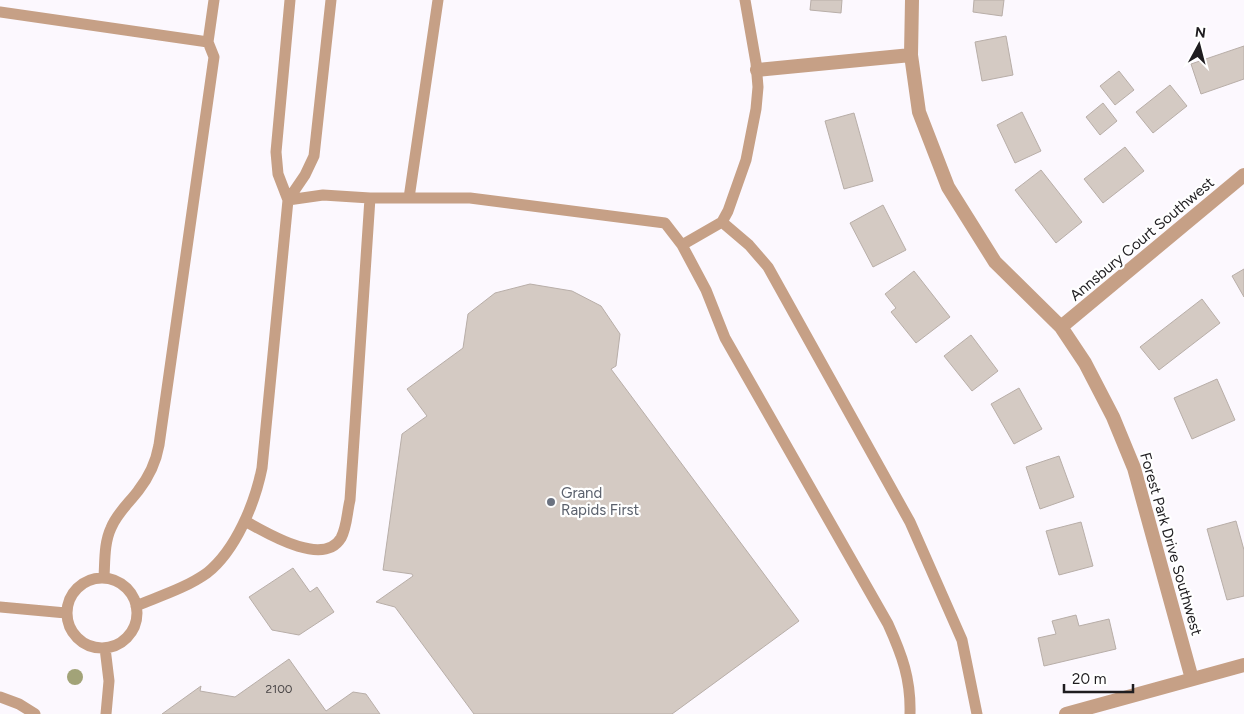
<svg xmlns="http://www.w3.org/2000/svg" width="1244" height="714" viewBox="0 0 1244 714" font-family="Figtree,sans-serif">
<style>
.building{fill:#d4cac3;stroke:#b8aea8}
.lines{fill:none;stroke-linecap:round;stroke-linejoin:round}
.service{stroke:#c6a086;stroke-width:11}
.minor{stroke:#c6a086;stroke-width:14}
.tree{fill:#a2a378}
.worship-dot{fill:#6b7280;stroke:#fff;stroke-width:2}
.labels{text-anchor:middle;stroke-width:4.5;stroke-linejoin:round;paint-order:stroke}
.number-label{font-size:12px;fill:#4c4849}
.street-label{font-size:15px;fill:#1f1d20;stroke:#fff}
.worship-label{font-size:15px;fill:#5b616d;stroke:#fff;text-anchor:start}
</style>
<rect width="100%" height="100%" fill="#fcf8fe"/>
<path class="building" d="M811 0H842L841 13 810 10Z
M974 0H1004L1002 16 973 12Z
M1006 36 1013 75 982 81 975 42Z
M1244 46V79L1201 94 1191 64Z
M1119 71 1134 90 1115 105 1100 86Z
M1170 85 1187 106 1153 133 1136 112Z
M1103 103 1117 121 1100 135 1086 117Z
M1022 112 1041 151 1015 163 997 125Z
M854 113 873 181 844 189 825 121Z
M1125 147 1144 171 1103 203 1084 179Z
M1041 170 1082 222 1056 243 1015 190Z
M883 205 906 250 873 267 850 223Z
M1244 269V297L1232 276Z
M914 271 950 317 916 343 891 312 896 308 885 294Z
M530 284 572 291 601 306 620 334 616 366 611 369 799 621 672 714H474L395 607 376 602 413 576 412 574 383 570 402 434 427 416 407 389 463 348 468 314 495 293Z
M1202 299 1220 323 1159 370 1140 347Z
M971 335 998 371 972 391 944 356Z
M1217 379 1235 420 1192 439 1174 398Z
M1019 388 1042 429 1014 444 991 404Z
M1059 456 1074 497 1040 509 1026 467Z
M1236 521 1244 550V596L1227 600 1207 529Z
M1081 522 1093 566 1059 575 1046 531Z
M293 568 310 592 317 587 334 612 299 635 272 630 249 597Z
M1076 615 1079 626 1109 619 1116 649 1044 666 1038 638 1056 634 1052 621Z
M289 659 326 711 353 692 366 694 380 714H162L201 686 200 691 235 697Z"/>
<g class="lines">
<path class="service" d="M0 12 208 42 214 0
M409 198 438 0
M288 200 323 195 370 198H470L665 223 682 245 706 290 725 338 888 624C902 655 911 679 910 714
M288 200 305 175 314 156 331 0
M722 222 749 245 768 267 910 522 962 640 977 714
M682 245 722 222 728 211 746 160 756 109 758 87 756 63 745 0
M245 521C265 532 323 568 341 538 347 527 347 512 350 500L370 198
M104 577C105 561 104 543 111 528 117 513 129 503 138 491 149 477 156 462 159 445L214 57 208 42
M67 613a35 35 0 1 1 70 0a35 35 0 1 1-70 0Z
M136 606C160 596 186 588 207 573 236 550 255 503 262 468L288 200 278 174 276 152 290 0
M0 607 66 613
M105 648 109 681 106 714
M0 697 19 704 35 714"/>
<path class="minor" d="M912 0 911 55 919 112 948 187 995 262 1061 327 1085 363 1113 417 1134 468 1192 679
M757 70 911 55
M1061 327 1244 175
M1066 714 1244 665"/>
</g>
<circle class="tree" cx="75" cy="677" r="8"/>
<circle class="worship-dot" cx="551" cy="502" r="5"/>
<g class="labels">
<g class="number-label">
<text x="279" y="693">2100</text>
</g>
<g class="street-label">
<text transform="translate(1142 239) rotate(-40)" y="5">Annsbury Court Southwest</text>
<text transform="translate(1171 544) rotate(74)" y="5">Forest Park Drive Southwest</text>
</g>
<g class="worship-label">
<text x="561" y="498">Grand<tspan x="561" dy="17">Rapids First</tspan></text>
</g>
</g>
<g transform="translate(1199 45) rotate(7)" stroke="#ffffff" stroke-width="4" paint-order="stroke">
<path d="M0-4L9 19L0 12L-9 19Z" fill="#1f1d20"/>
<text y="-8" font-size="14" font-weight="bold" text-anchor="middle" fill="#1f1d20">N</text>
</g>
<path d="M1064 684v8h69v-8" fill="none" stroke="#1f1d20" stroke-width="2.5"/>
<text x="1072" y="684" font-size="15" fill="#1f1d20" stroke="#ffffff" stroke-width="4" paint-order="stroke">20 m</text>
</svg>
